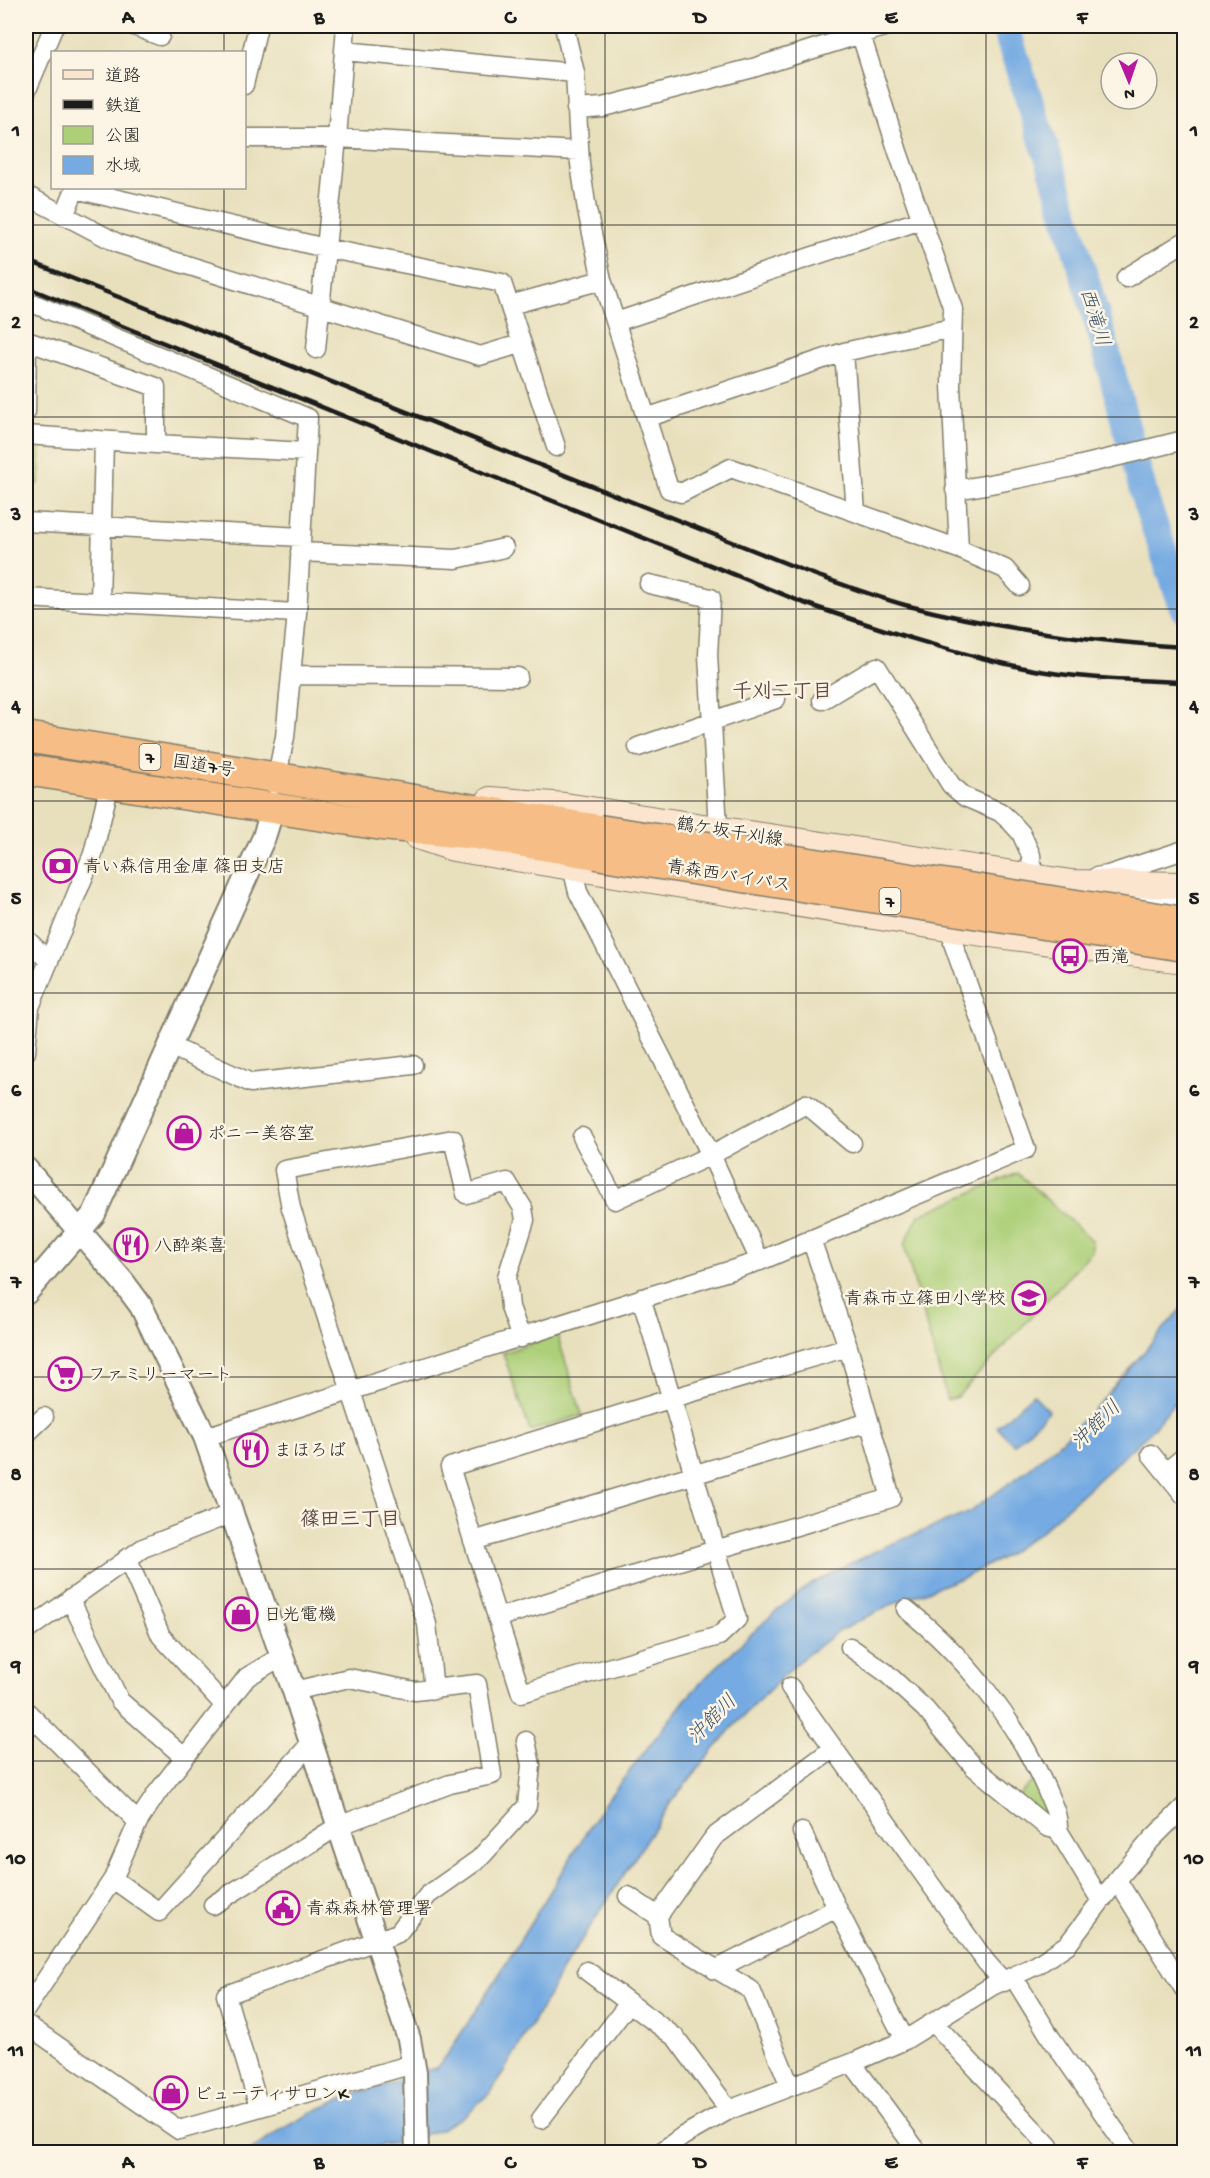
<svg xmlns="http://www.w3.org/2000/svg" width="1210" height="2178" viewBox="0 0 1210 2178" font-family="'Gochi Hand','Klee One',sans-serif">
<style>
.green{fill:#accf78;stroke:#64764a;stroke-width:1.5}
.water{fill:#75aae2;stroke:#48637f;stroke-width:1.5}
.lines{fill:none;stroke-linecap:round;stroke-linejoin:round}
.river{stroke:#75aae2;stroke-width:28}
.minor-casing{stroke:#827e6c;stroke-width:21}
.tertiary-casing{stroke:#827e6c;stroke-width:26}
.secondary-casing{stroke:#827e6c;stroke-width:28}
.trunk-casing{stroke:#827e6c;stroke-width:33}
.minor{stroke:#fff;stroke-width:18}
.tertiary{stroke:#fff;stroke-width:22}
.secondary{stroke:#fbe5cf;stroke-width:26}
.trunk{stroke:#f6be86;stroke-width:30}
.rail{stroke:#1c1c1c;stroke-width:4.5}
.trunk-bridge-casing{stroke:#827e6c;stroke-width:33;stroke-linecap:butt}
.trunk-bridge{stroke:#f6be86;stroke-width:30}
.grid{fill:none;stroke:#1c1c1c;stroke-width:1.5;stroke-opacity:0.55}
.labels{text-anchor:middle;stroke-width:5;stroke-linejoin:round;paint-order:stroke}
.shield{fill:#fcf5e5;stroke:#5f5d58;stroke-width:1.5}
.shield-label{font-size:16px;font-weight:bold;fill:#1c1c1c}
.street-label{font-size:18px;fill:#1c1c1c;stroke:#fcf5e5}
.poi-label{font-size:18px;fill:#1c1c1c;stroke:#fcf5e5;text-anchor:start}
.water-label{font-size:20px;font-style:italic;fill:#40556b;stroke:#fcf5e5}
.neighbourhood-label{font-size:20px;font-weight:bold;fill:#614844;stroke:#fcf5e5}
.neatline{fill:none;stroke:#1c1c1c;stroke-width:2}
.grid-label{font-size:20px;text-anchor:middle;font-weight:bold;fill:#1c1c1c}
</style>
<rect width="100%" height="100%" fill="#fcf5e5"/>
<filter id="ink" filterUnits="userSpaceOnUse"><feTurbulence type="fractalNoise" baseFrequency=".0167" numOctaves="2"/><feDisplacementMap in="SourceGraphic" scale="12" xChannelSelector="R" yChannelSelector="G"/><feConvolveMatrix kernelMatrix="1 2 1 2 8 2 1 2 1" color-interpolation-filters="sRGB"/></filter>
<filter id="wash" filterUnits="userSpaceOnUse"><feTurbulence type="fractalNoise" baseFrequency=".008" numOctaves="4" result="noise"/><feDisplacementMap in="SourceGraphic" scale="24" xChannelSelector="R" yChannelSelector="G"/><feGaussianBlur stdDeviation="1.35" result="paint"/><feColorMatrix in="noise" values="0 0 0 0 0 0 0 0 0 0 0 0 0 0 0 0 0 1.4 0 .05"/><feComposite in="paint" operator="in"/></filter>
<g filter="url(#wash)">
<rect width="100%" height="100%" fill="#e8e0bd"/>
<path class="green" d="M26 444 41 445 39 484H26Z
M1018 1173 1092 1241V1251L957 1397 947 1400 904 1245 919 1215Z
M557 1334 582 1415 530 1431 503 1353Z
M1034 1780 1050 1813 1043 1820 1018 1796Z"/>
<path class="water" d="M1184 1305V1392L1147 1435 1040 1532 1005 1556 967 1576 888 1606 836 1633 798 1662 761 1698 731 1729 671 1802 562 1970 545 2002 492 2091 464 2116 443 2128 405 2142 383 2145 362 2152H249L282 2129 319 2109 356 2093 392 2083 415 2073 436 2068 447 2055 502 1970 603 1805 685 1700 707 1676 776 1611 808 1586 841 1568 884 1547 968 1513 1026 1471 1067 1436 1101 1402Z
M1033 1394 1049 1411 1014 1445 997 1427Z"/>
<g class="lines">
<path class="river" d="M1005 26 1052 169 1103 339 1146 502 1184 609"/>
</g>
</g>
<g filter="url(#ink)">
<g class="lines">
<defs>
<path id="minor" d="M134 26 160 36
M564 26 575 73 580 164 587 210 602 280 669 489 681 493 731 468 959 549 1005 569 1020 586
M861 35 898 152 953 309 951 385 959 549
M344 51 575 73
M244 85 258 26
M26 92 54 26
M576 109 603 107 753 68 887 26
M244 138H337L579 151
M26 195 119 244 480 356 520 344
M64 216 75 189 325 248 502 283 556 447
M1126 278 1184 242
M26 303 37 305 308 418 297 613 285 737 275 785
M510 305 602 280
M616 322 921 220
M316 349 337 138 346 26
M844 352 856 512
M26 412 27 341 156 387V444L26 435
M646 418 844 352 952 328
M156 444 306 452
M955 490C1032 478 1108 459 1184 440
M26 522 301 537
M300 552 456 559 504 548
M649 584 711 598 708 655 718 828
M26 598 297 613
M100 602 104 442
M291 675 518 677
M822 700 877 667 951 785 965 797 1000 812 1010 821 1021 833 1031 855 1033 878
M638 747 776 699
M572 867 578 892 711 1155 760 1261
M1096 877 1108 875 1184 850
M1129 893 1184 903
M26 939 49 961
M170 1046 251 1083 413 1065
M26 1052 30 1007 93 854 110 783
M582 1137 615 1200 711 1155 806 1104 852 1143
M641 1298C675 1405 704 1513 737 1619L719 1636 521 1693 450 1467 673 1398 848 1347
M26 1434 44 1417
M205 1437 760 1261 1026 1149 953 943 956 919
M1151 1454 1184 1495
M1166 1472 1184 1457
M473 1541 869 1422
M127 1558 161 1636 224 1705
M70 1599 120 1701 184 1757
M906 1609C964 1655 1017 1722 1047 1791 1052 1804 1059 1815 1058 1830L1101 1901
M497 1618 715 1550 891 1498 848 1347 811 1239
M26 1631 143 1548 233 1513
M850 1647 885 1672 925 1709 974 1767 1047 1827 1058 1830
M790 1687 986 1962 1004 1982
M434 1690 427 1624 291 1208 284 1170 453 1139 466 1194 507 1182 523 1208 525 1220 507 1277 510 1307 521 1338
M26 1711 138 1822
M802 1832 837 1908 905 2040
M113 1879 159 1912 311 1743
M1117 1880 1184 1989
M628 1896 658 1916
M213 1905 338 1826 450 1784 492 1775 477 1684 415 1691 349 1678 294 1691
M715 1970 837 1908
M587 1971 676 2038 729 2110
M1014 1978 1051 2038 1130 2152
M26 2009 113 1879 138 1822 157 1793 247 1677 282 1656
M934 2023 1049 2146 1043 2152
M26 2024 179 2130 413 2064
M852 2063 918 2152
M790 2086 751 1990 661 1936 658 1916 714 1837 834 1748
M259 2107 226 1995 398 1933 428 1895 479 1859 527 1806 531 1765 526 1741
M541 2119 629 2003
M661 2152 683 2136 729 2110 852 2063 905 2040 992 1986 1037 1965 1068 1944 1117 1880 1151 1840 1184 1807"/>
<path id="tertiary" d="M26 1169 124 1283 141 1306 205 1437 294 1691 409 2039 415 2073 417 2152
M26 1293 94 1214 264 837 273 808"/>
<path id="secondary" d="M490 800 565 806 1071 883 1184 885
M417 836 453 848 572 867 954 929 1183 960"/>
<path id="trunk" d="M26 737 599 830
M26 770 382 825 476 834 596 854"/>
</defs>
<use href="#minor" class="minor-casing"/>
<use href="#tertiary" class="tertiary-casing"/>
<use href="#secondary" class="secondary-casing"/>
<use href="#trunk" class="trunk-casing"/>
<use href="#minor" class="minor"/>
<use href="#tertiary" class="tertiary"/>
<use href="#secondary" class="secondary"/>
<use href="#trunk" class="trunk"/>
<path class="rail" d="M26 260 810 573C841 584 873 596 905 605 997 629 1090 641 1184 647
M26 287 804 603C877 628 949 652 1024 668 1077 679 1131 680 1184 682"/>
<defs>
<path id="trunk-bridge" d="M599 830 1184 922
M596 854 1184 946"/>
</defs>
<use href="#trunk-bridge" class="trunk-bridge-casing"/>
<use href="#trunk-bridge" class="trunk-bridge"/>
</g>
</g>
<path class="grid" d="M224 26V52M414 26V2152M605 26V2152M796 26V2152M986 26V2152M224 188V2152M26 225H1184M26 417H1184M26 609H1184M26 801H1184M26 993H1184M26 1185H1184M26 1377H1184M26 1569H1184M26 1761H1184M26 1953H1184"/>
<defs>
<symbol id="bank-ring" viewBox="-11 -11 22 22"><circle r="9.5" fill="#fcf5e5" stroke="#b5179e" stroke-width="1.5"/><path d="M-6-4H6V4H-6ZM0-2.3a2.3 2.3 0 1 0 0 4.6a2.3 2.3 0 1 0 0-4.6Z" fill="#b5179e"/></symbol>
<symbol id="bus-ring" viewBox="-11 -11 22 22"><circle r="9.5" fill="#fcf5e5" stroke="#b5179e" stroke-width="1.5"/><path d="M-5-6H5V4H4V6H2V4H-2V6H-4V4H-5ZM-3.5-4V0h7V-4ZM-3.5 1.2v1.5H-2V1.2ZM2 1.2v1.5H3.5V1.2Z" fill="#b5179e"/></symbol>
<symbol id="shop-ring" viewBox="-11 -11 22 22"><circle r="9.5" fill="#fcf5e5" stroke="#b5179e" stroke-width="1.5"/><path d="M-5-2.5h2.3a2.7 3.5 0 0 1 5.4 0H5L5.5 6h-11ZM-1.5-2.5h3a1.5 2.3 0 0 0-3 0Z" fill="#b5179e"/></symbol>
<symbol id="restaurant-ring" viewBox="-11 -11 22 22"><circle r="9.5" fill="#fcf5e5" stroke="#b5179e" stroke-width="1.5"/><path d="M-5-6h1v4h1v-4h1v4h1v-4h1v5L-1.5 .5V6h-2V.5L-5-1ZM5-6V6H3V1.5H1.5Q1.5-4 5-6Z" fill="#b5179e"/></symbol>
<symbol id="school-ring" viewBox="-11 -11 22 22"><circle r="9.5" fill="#fcf5e5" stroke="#b5179e" stroke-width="1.5"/><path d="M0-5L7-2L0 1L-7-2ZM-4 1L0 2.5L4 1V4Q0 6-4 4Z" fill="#b5179e"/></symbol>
<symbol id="supermarket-ring" viewBox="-11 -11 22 22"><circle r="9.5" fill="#fcf5e5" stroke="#b5179e" stroke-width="1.5"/><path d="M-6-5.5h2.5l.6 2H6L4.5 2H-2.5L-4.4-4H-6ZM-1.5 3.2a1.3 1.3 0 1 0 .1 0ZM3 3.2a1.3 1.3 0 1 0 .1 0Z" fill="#b5179e"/></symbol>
<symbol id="civic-ring" viewBox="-11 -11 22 22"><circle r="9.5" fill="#fcf5e5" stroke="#b5179e" stroke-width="1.5"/><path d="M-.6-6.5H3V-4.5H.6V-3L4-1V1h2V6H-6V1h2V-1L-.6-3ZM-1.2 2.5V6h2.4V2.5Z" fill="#b5179e"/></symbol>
</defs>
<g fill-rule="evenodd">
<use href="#bank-ring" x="41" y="847" width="38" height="38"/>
<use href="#bus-ring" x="1051" y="937" width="38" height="38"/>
<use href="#shop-ring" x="165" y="1114" width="38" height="38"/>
<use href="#restaurant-ring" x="112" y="1226" width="38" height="38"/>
<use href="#school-ring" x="1010" y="1279" width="38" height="38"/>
<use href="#supermarket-ring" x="46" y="1355" width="38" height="38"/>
<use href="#restaurant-ring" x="232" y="1431" width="38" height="38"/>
<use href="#shop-ring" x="222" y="1595" width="38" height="38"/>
<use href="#civic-ring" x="264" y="1889" width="38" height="38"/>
<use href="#shop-ring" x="152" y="2074" width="38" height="38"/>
</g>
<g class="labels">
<g class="shield">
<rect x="139.5" y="744" width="21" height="26" rx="4.5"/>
<rect x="879.5" y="888" width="21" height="26" rx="4.5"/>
</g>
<g class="shield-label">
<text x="150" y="763">7</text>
<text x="890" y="907">7</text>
</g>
<g class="street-label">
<text transform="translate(204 765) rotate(9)" y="6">国道7号</text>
<text transform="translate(730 831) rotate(9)" y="6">鶴ケ坂千刈線</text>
<text transform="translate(729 875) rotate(9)" y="6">青森西バイパス</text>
</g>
<g class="poi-label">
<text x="83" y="872">青い森信用金庫 篠田支店</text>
<text x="1093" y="962">西滝</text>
<text x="207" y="1139">ポニー美容室</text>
<text x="154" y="1251">八酔楽喜</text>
<text x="1006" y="1304" text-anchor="end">青森市立篠田小学校</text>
<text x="88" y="1380">ファミリーマート</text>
<text x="274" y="1456">まほろば</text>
<text x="264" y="1620">日光電機</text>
<text x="306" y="1914">青森森林管理署</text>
<text x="194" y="2099">ビューティサロンK</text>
</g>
<g class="water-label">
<text transform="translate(1096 317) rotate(73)" y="7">西滝川</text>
<text transform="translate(1095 1424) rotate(-44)" y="7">沖館川</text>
<text transform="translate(711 1718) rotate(-45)" y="7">沖館川</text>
</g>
<g class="neighbourhood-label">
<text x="782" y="697">千刈二丁目</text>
<text x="350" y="1525">篠田三丁目</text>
</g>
</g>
<rect width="1210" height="2178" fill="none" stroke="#fcf5e5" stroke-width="66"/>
<rect x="51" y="51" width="195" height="138" fill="#fcf5e5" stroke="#a29e95" stroke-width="1.5"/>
<rect x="63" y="70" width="30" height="9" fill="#fbe5cf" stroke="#a29e95" stroke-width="1.5"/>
<text x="105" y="81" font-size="18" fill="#1c1c1c">道路</text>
<rect x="63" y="100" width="30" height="9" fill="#1c1c1c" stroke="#a29e95" stroke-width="1.5"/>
<text x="105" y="111" font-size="18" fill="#1c1c1c">鉄道</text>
<rect x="63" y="126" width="30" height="18" fill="#accf78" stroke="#a29e95" stroke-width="1.5"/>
<text x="105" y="141" font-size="18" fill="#1c1c1c">公園</text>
<rect x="63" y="156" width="30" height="18" fill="#75aae2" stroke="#a29e95" stroke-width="1.5"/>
<text x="105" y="171" font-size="18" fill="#1c1c1c">水域</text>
<g transform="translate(1129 81) rotate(178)"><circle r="28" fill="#fcf5e5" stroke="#a29e95" stroke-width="1.5"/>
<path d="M0-4.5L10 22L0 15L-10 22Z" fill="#b5179e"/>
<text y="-9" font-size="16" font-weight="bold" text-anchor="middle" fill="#1c1c1c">N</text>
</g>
<rect x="33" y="33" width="1144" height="2112" class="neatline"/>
<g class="grid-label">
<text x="128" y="23">A</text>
<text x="319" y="23">B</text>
<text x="510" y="23">C</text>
<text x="700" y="23">D</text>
<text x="891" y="23">E</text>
<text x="1082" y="23">F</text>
<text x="16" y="136">1</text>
<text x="1194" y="136">1</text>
<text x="16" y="328">2</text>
<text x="1194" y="328">2</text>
<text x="16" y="520">3</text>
<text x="1194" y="520">3</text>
<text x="16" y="712">4</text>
<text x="1194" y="712">4</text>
<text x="16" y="904">5</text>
<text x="1194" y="904">5</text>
<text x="16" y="1096">6</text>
<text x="1194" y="1096">6</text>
<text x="16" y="1288">7</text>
<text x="1194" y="1288">7</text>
<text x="16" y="1480">8</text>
<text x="1194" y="1480">8</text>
<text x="16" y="1672">9</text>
<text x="1194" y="1672">9</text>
<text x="16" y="1864">10</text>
<text x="1194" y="1864">10</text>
<text x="16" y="2056">11</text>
<text x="1194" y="2056">11</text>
<text x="128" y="2168">A</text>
<text x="319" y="2168">B</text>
<text x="510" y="2168">C</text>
<text x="700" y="2168">D</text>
<text x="891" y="2168">E</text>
<text x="1082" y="2168">F</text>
</g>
</svg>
